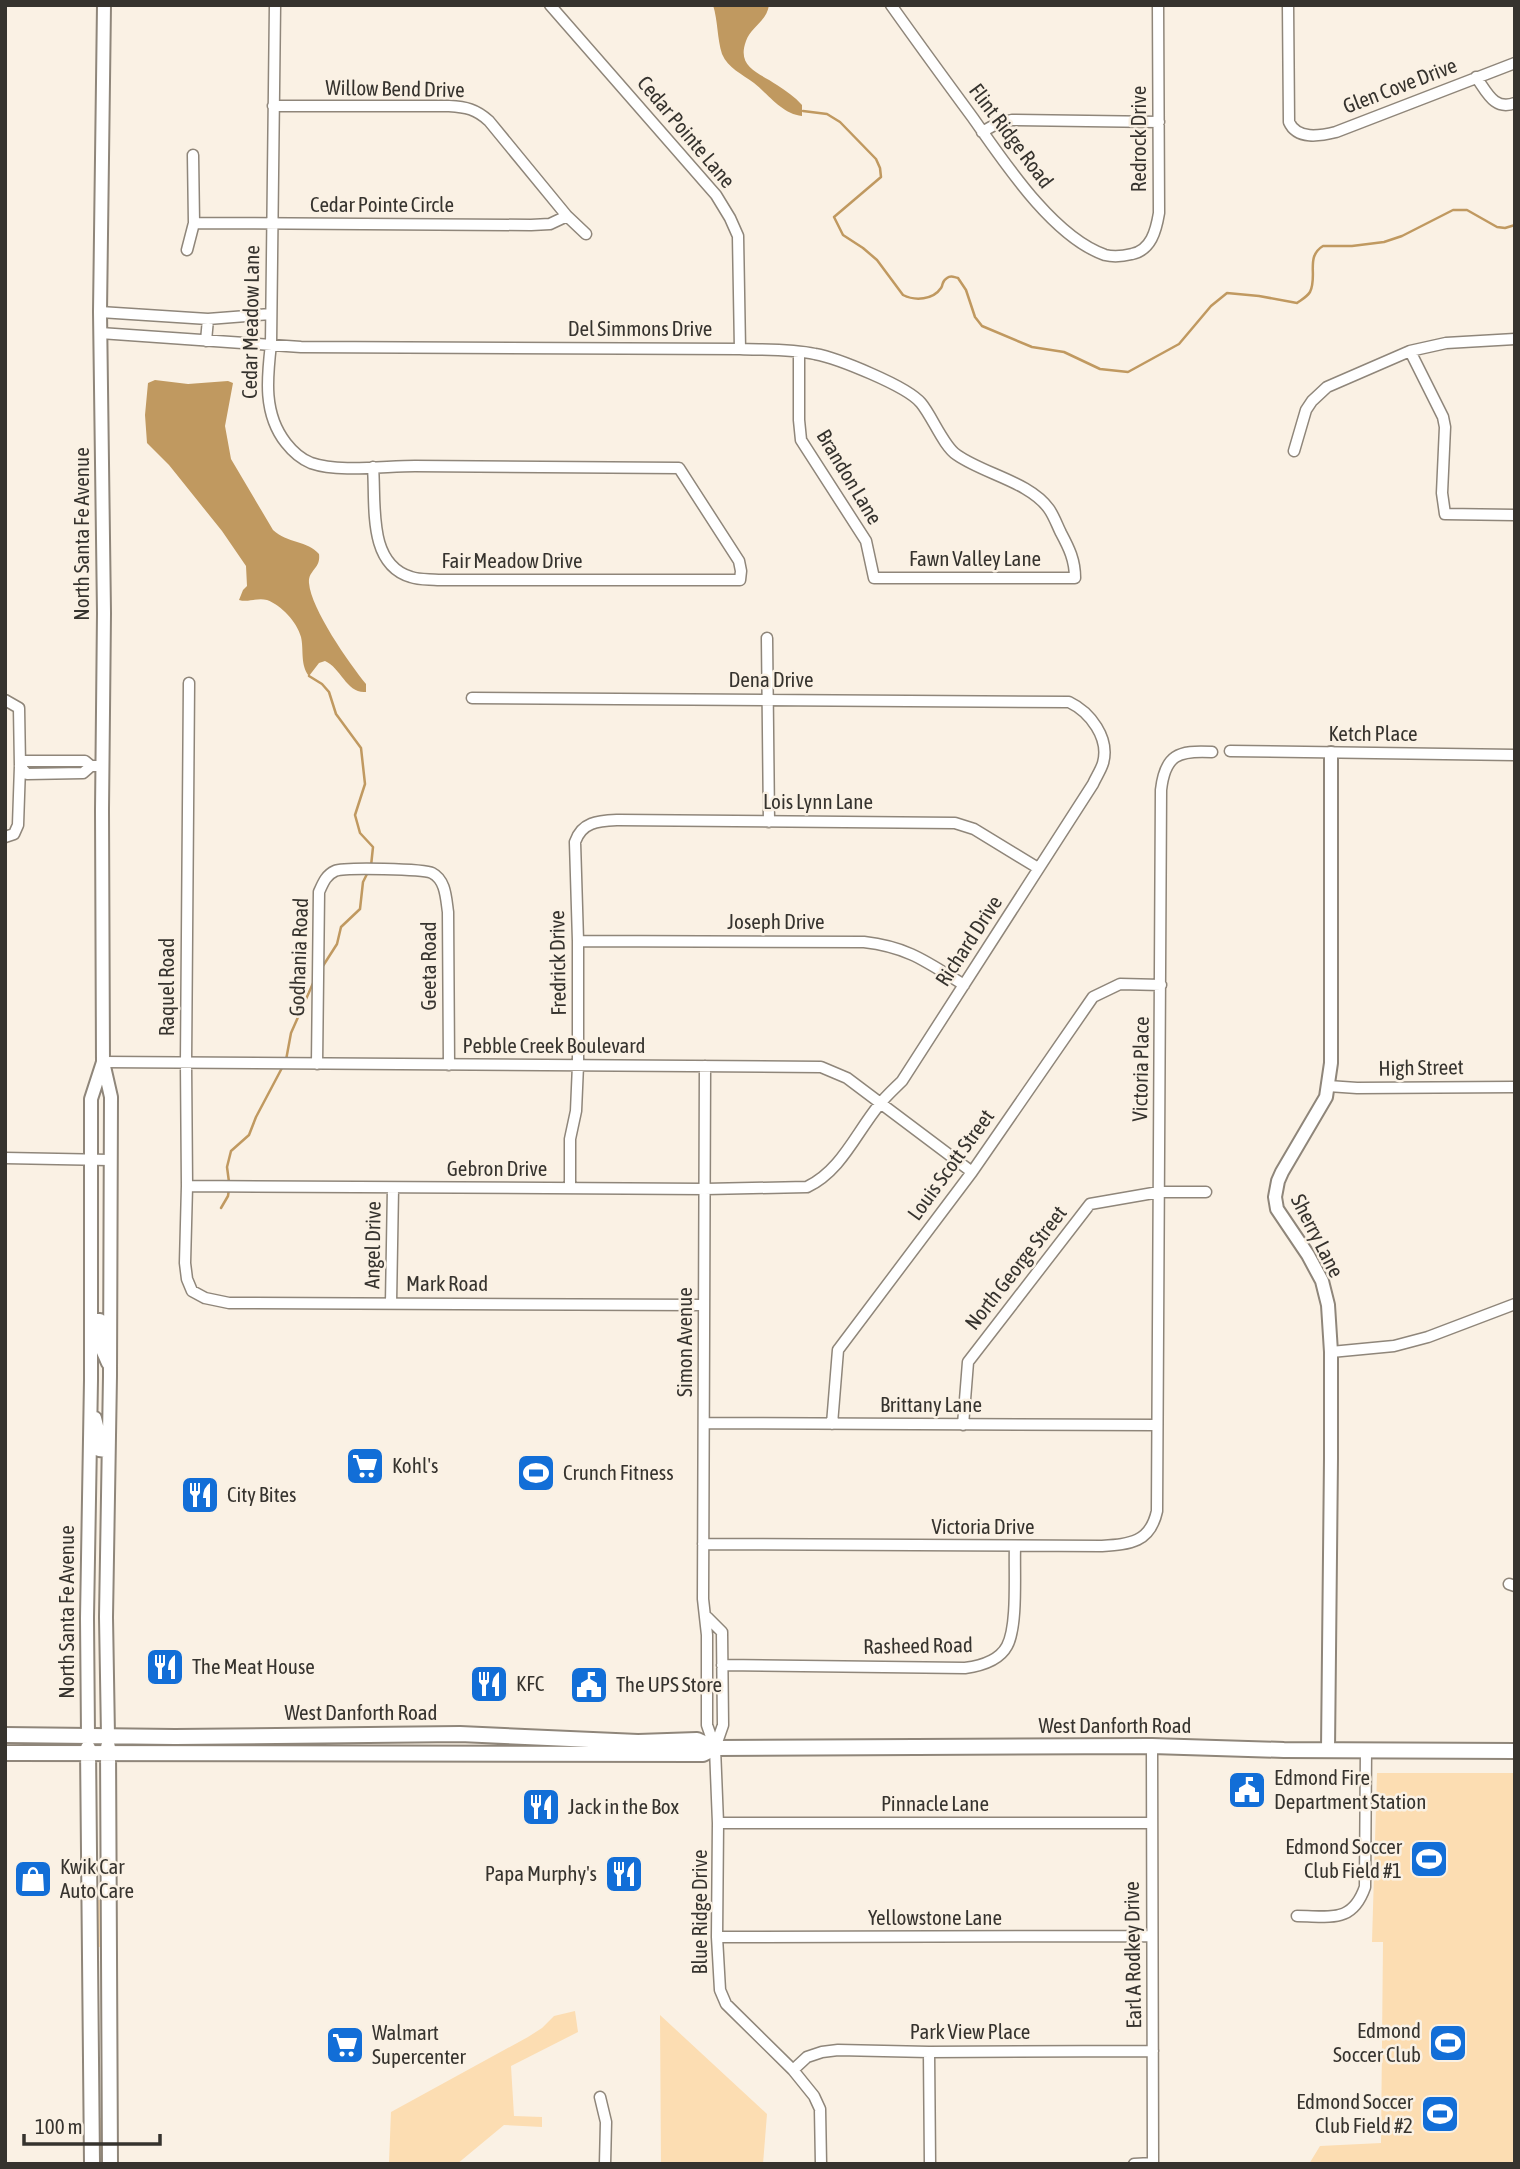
<svg xmlns="http://www.w3.org/2000/svg" width="1520" height="2169" viewBox="0 0 1520 2169" font-family="'Asap Condensed',sans-serif">
<style>
.green{fill:#fcddb2}
.water{fill:#c09960}
.lines{fill:none;stroke-linecap:round;stroke-linejoin:round}
.stream{stroke:#c09960;stroke-width:2.5}
.minor-casing{stroke:#8f867a;stroke-width:13}
.tertiary-casing{stroke:#8f867a;stroke-width:16}
.secondary-casing{stroke:#8f867a;stroke-width:18}
.minor{stroke:#fff;stroke-width:10}
.tertiary{stroke:#fff;stroke-width:12}
.secondary{stroke:#fff;stroke-width:14}
.labels{text-anchor:middle;stroke-width:5;stroke-linejoin:round;paint-order:stroke}
.street-label{font-size:21px;fill:#36332e;stroke:#faf1e4}
.poi-label{font-size:21px;fill:#36332e;stroke:#faf1e4;text-anchor:start}
</style>
<rect width="100%" height="100%" fill="#faf1e4"/>
<path class="green" d="M1377 1773H1515V2164H1309L1320 2146 1381 2143 1383 1942H1372Z
M95 1900H103V1947H95Z
M575 2011 578 2032 511 2066 514 2116 542 2117V2127L504 2125 457 2164H385L389 2162 391 2112 528 2037 542 2028 554 2016Z
M660 2015 767 2114 763 2164H661Z
M97 2118H105V2164H97Z"/>
<path class="water" d="M713 5H769C767 21 751 27 746 41 736 68 760 73 777 85 786 91 795 97 802 105V116C782 114 769 95 754 83 742 74 728 68 722 54 717 38 718 21 713 5Z
M155 380 188 384 228 381 233 383 225 426 231 459 273 530C287 543 308 541 319 554 321 569 308 570 309 583 311 609 349 663 366 684V692C347 694 341 668 325 661L319 663 309 676C300 665 304 650 301 637 297 622 281 605 267 600 257 597 249 603 239 600L243 590 247 586 246 566 222 531 169 465 147 443 145 415 148 383Z"/>
<g class="lines">
<path class="stream" d="M803 111 827 114 840 122 876 159 880 168 881 177 834 217 843 235 863 248 877 260 903 295C915 301 933 300 941 288 944 283 941 282 947 278 951 275 953 277 958 278L966 290 975 317 982 326 1032 347 1064 352 1100 369 1128 372 1179 344 1211 306 1227 293 1259 296 1297 303C1301 300 1307 297 1310 292 1318 276 1305 257 1323 246H1352L1384 242 1402 236 1453 210H1467L1497 227 1505 228 1515 225
M309 676 322 684 329 692 336 714 361 748 365 784 355 815 360 833 373 847 371 866
M321 969 337 944 341 927 360 909 363 882 368 872
M286 1060 291 1033 314 981
M229 1182 227 1167 231 1151 249 1135 256 1117 283 1066
M221 1208 228 1196 229 1189"/>
<defs>
<path id="minor" d="M275 5 271 344C267 378 263 414 286 443 293 452 301 459 311 463 340 473 385 466 415 466L679 468 739 561 741 571 740 580H438C430 579 419 580 411 577 367 564 376 504 373 467
M550 5 716 195 730 218 738 236 740 349
M891 5C918 43 945 80 973 118 1004 162 1053 237 1105 255 1113 257 1124 256 1132 254 1151 250 1156 231 1159 213L1158 5
M1288 5 1289 122C1297 140 1320 136 1336 132L1515 63
M1476 77C1487 92 1494 111 1515 103
M273 106H449C466 107 476 109 489 121L567 216 586 234
M982 132 998 123 1012 120 1159 122
M194 223 531 225 550 224 567 216
M187 250 194 223 193 155
M100 312 208 319 271 314
M100 333 301 347 740 349C765 350 791 349 815 354 837 358 907 386 921 403 932 416 944 447 957 455 984 474 1030 482 1049 509 1054 516 1057 525 1061 533 1069 548 1075 560 1075 578H874L866 541 801 440 799 420V352
M206 341 208 319
M1410 351 1443 417 1445 427 1442 493 1445 514 1515 515
M1294 451 1306 410 1312 401 1327 387 1410 351 1446 343 1515 339
M767 638 769 822
M189 683 186 1063 187 1186 185 1263 187 1279 192 1291 205 1298 229 1303 704 1305
M5 700 19 708 20 766 18 825 14 834 5 837
M1230 751 1515 755
M91 766 83 773 27 774 20 766 25 761H85L91 766H103
M578 941 864 942C908 947 927 962 964 985
M103 1062 821 1067 847 1078 972 1172
M317 1064 319 892C323 883 326 875 335 871 344 867 424 869 432 873 446 880 446 899 448 912L449 1065
M705 1066 703 1599 707 1635V1725L715 1748 718 1823 717 1937 720 1990 726 2004 793 2070 814 2096 820 2109 821 2164
M1328 1086 1357 1088 1515 1087
M5 1158 110 1160
M187 1186 705 1189 807 1187C841 1171 856 1133 879 1105 886 1096 894 1089 902 1081L1093 784C1096 777 1101 770 1103 763 1110 738 1090 712 1069 702L472 698
M570 1188V1139L576 1111 578 1065V941L575 842C582 821 599 821 619 820L955 823 974 829 1038 868
M391 1303 393 1188
M1331 1352 1394 1346 1428 1337 1515 1304
M704 1423 1157 1425
M832 1424 838 1350 972 1172 1093 997 1120 984 1161 985
M963 1425 968 1362 1090 1204 1159 1192H1206
M703 1544 1101 1546C1130 1544 1150 1543 1157 1511L1161 790C1165 755 1178 750 1212 752
M1509 1584 1515 1586
M707 1617 722 1632 723 1725 715 1748
M722 1665 965 1668C980 1666 999 1661 1007 1646 1018 1626 1014 1571 1015 1547
M1152 1746 1153 2164
M718 1823H1151
M1297 1916C1330 1916 1352 1924 1365 1887L1366 1750
M717 1937 1152 1936
M929 2052 930 2164
M793 2070 807 2057 822 2052 838 2050 929 2052 1153 2051
M600 2097 606 2122 605 2164
M1134 2164 1153 2163"/>
<path id="tertiary" d="M104 5 100 312 104 613 102 810 103 1062 111 1097 110 1376 106 1617 108 1736
M91 1320H100V1345L108 1363
M95 1418 99 1434V1450L107 1451
M88 1736 87 1618 91 1380V1099L103 1062
M1328 1750 1331 1458V1352L1328 1305 1322 1281 1308 1255 1277 1209 1275 1197 1278 1181 1282 1172 1326 1097 1331 1063V753"/>
<path id="secondary" d="M5 1735 175 1737 460 1734 638 1742 697 1740 715 1748 1152 1746 1284 1750 1515 1751
M108 1747 110 2164
M88 1748 92 2164
M5 1753 703 1754 715 1748"/>
</defs>
<use href="#minor" class="minor-casing"/>
<use href="#tertiary" class="tertiary-casing"/>
<use href="#secondary" class="secondary-casing"/>
<use href="#minor" class="minor"/>
<use href="#tertiary" class="tertiary"/>
<use href="#secondary" class="secondary"/>
</g>
<defs>
<symbol id="supermarket-square" viewBox="-11 -11 22 22"><rect x="-9" y="-9" width="18" height="18" rx="4" fill="#126ed7" stroke="#faf1e4"/><path d="M-6-5.5h2.5l.6 2H6L4.5 2H-2.5L-4.4-4H-6ZM-1.5 3.2a1.3 1.3 0 1 0 .1 0ZM3 3.2a1.3 1.3 0 1 0 .1 0Z" fill="#fff"/></symbol>
<symbol id="stadium-square" viewBox="-11 -11 22 22"><rect x="-9" y="-9" width="18" height="18" rx="4" fill="#126ed7" stroke="#faf1e4"/><path d="M0-5a6.5 5 0 1 0 0 10a6.5 5 0 1 0 0-10ZM-3.5-1.8h7v3.6h-7Z" fill="#fff"/></symbol>
<symbol id="restaurant-square" viewBox="-11 -11 22 22"><rect x="-9" y="-9" width="18" height="18" rx="4" fill="#126ed7" stroke="#faf1e4"/><path d="M-5-6h1v4h1v-4h1v4h1v-4h1v5L-1.5 .5V6h-2V.5L-5-1ZM5-6V6H3V1.5H1.5Q1.5-4 5-6Z" fill="#fff"/></symbol>
<symbol id="civic-square" viewBox="-11 -11 22 22"><rect x="-9" y="-9" width="18" height="18" rx="4" fill="#126ed7" stroke="#faf1e4"/><path d="M-.6-6.5H3V-4.5H.6V-3L4-1V1h2V6H-6V1h2V-1L-.6-3ZM-1.2 2.5V6h2.4V2.5Z" fill="#fff"/></symbol>
<symbol id="shop-square" viewBox="-11 -11 22 22"><rect x="-9" y="-9" width="18" height="18" rx="4" fill="#126ed7" stroke="#faf1e4"/><path d="M-5-2.5h2.3a2.7 3.5 0 0 1 5.4 0H5L5.5 6h-11ZM-1.5-2.5h3a1.5 2.3 0 0 0-3 0Z" fill="#fff"/></symbol>
</defs>
<g fill-rule="evenodd">
<use href="#supermarket-square" x="343" y="1444" width="44" height="44"/>
<use href="#stadium-square" x="514" y="1451" width="44" height="44"/>
<use href="#restaurant-square" x="178" y="1473" width="44" height="44"/>
<use href="#restaurant-square" x="143" y="1645" width="44" height="44"/>
<use href="#restaurant-square" x="467" y="1662" width="44" height="44"/>
<use href="#civic-square" x="567" y="1663" width="44" height="44"/>
<use href="#civic-square" x="1225" y="1768" width="44" height="44"/>
<use href="#restaurant-square" x="519" y="1785" width="44" height="44"/>
<use href="#stadium-square" x="1407" y="1837" width="44" height="44"/>
<use href="#restaurant-square" x="602" y="1852" width="44" height="44"/>
<use href="#shop-square" x="11" y="1857" width="44" height="44"/>
<use href="#stadium-square" x="1426" y="2021" width="44" height="44"/>
<use href="#supermarket-square" x="323" y="2023" width="44" height="44"/>
<use href="#stadium-square" x="1418" y="2092" width="44" height="44"/>
</g>
<g class="labels">
<g class="street-label">
<text transform="translate(1400 86) rotate(-21)" y="7">Glen Cove Drive</text>
<text transform="translate(395 89) rotate(1)" y="7">Willow Bend Drive</text>
<text transform="translate(686 132) rotate(50)" y="7">Cedar Pointe Lane</text>
<text transform="translate(1011 136) rotate(53)" y="7">Flint Ridge Road</text>
<text transform="translate(1139 139) rotate(-90)" y="7">Redrock Drive</text>
<text x="382" y="212">Cedar Pointe Circle</text>
<text transform="translate(251 322) rotate(-89)" y="7">Cedar Meadow Lane</text>
<text x="640" y="336">Del Simmons Drive</text>
<text transform="translate(849 477) rotate(59)" y="7">Brandon Lane</text>
<text transform="translate(82 534) rotate(-90)" y="7">North Santa Fe Avenue</text>
<text x="975" y="566">Fawn Valley Lane</text>
<text x="512" y="568">Fair Meadow Drive</text>
<text x="771" y="687">Dena Drive</text>
<text x="1373" y="741">Ketch Place</text>
<text x="818" y="809">Lois Lynn Lane</text>
<text x="776" y="929">Joseph Drive</text>
<text transform="translate(969 941) rotate(-57)" y="7">Richard Drive</text>
<text transform="translate(299 957) rotate(-88)" y="7">Godhania Road</text>
<text transform="translate(558 963) rotate(-91)" y="7">Fredrick Drive</text>
<text transform="translate(429 966) rotate(-90)" y="7">Geeta Road</text>
<text transform="translate(167 987) rotate(-90)" y="7">Raquel Road</text>
<text x="554" y="1053">Pebble Creek Boulevard</text>
<text transform="translate(1421 1068) rotate(-1)" y="7">High Street</text>
<text transform="translate(1141 1069) rotate(-89)" y="7">Victoria Place</text>
<text transform="translate(951 1165) rotate(-54)" y="7">Louis Scott Street</text>
<text x="497" y="1176">Gebron Drive</text>
<text transform="translate(1317 1236) rotate(63)" y="7">Sherry Lane</text>
<text transform="translate(373 1245) rotate(-89)" y="7">Angel Drive</text>
<text transform="translate(1016 1268) rotate(-52)" y="7">North George Street</text>
<text x="447" y="1291">Mark Road</text>
<text transform="translate(685 1342) rotate(-90)" y="7">Simon Avenue</text>
<text x="931" y="1412">Brittany Lane</text>
<text x="983" y="1534">Victoria Drive</text>
<text transform="translate(67 1612) rotate(-90)" y="7">North Santa Fe Avenue</text>
<text transform="translate(918 1646) rotate(-1)" y="7">Rasheed Road</text>
<text x="361" y="1720">West Danforth Road</text>
<text x="1115" y="1733">West Danforth Road</text>
<text x="935" y="1811">Pinnacle Lane</text>
<text transform="translate(700 1912) rotate(-90)" y="7">Blue Ridge Drive</text>
<text x="935" y="1925">Yellowstone Lane</text>
<text transform="translate(1133 1955) rotate(-91)" y="7">Earl A Rodkey Drive</text>
<text x="970" y="2039">Park View Place</text>
</g>
<g class="poi-label">
<text x="392" y="1473">Kohl's</text>
<text x="563" y="1480">Crunch Fitness</text>
<text x="227" y="1502">City Bites</text>
<text x="192" y="1674">The Meat House</text>
<text x="516" y="1691">KFC</text>
<text x="616" y="1692">The UPS Store</text>
<text x="1274" y="1785">Edmond Fire<tspan x="1274" dy="24">Department Station</tspan></text>
<text x="568" y="1814">Jack in the Box</text>
<text x="1402" y="1854" text-anchor="end">Edmond Soccer<tspan x="1402" dy="24">Club Field #1</tspan></text>
<text x="60" y="1874">Kwik Car<tspan x="60" dy="24">Auto Care</tspan></text>
<text x="597" y="1881" text-anchor="end">Papa Murphy's</text>
<text x="1421" y="2038" text-anchor="end">Edmond<tspan x="1421" dy="24">Soccer Club</tspan></text>
<text x="372" y="2040">Walmart<tspan x="372" dy="24">Supercenter</tspan></text>
<text x="1413" y="2109" text-anchor="end">Edmond Soccer<tspan x="1413" dy="24">Club Field #2</tspan></text>
</g>
</g>
<rect width="1520" height="2169" fill="none" stroke="#36332e" stroke-width="14"/>
<path d="M24 2134v10h136v-10" fill="none" stroke="#36332e" stroke-width="3.5"/>
<text x="35" y="2134" font-size="21" fill="#36332e" stroke="#faf1e4" stroke-width="5" paint-order="stroke">100 m</text>
</svg>
